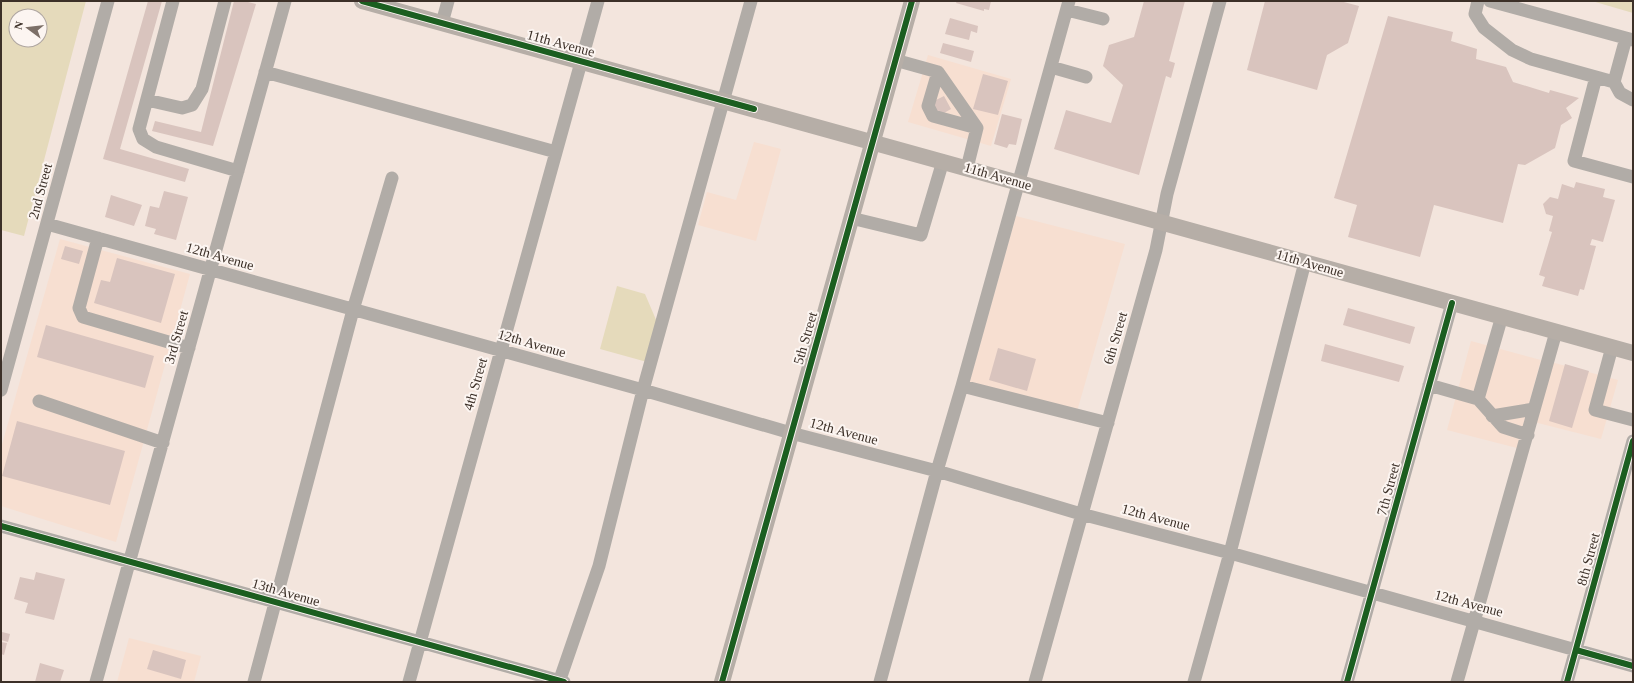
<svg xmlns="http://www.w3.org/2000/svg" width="1634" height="683" viewBox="0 0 1634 683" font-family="Georgia,serif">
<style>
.built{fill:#f7dfd1}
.green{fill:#e5dabb;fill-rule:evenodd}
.building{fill:#d9c4be}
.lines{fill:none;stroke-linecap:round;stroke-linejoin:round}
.minor{stroke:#b1aca7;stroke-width:13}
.major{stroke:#b6aea7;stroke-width:16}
.cycleway-casing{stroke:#fcf5f1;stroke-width:8}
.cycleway{stroke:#1b5e20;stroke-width:6}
.labels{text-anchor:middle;stroke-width:4;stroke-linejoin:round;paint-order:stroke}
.street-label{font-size:14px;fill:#3c3028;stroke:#fcf5f1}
</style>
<rect width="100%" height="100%" fill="#f3e5dd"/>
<path class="built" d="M928 55 1011 79 991 146 908 122Z
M754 142 781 149 756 241 698 225 707 192 736 200Z
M1016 216 1125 244 1076 415 969 384Z
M60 239 190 274 116 542 1 506V448Z
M1471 341 1541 360 1517 448 1447 430Z
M1551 362 1618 380 1601 439 1534 422Z
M129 638 201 656 194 682H117Z"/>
<path class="green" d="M1 1H86L24 236 1 230ZM16 16H40V40H16Z
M1592 1H1633V13Z
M617 286 645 294 657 322 647 362 600 349Z"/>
<path class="building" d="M148 1H162L120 149 189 169 185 182 103 159Z
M234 1H244L256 4 213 146 152 131 155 121 201 132Z
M957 1H991L989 10 984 9V11L956 3Z
M1144 1H1185L1169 61 1175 63 1171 78 1166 76 1139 175 1054 149 1066 110 1111 123 1123 85 1103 66 1109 45 1134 37Z
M1265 1H1340L1359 6 1348 43 1327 55 1317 90 1247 70Z
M1388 16 1453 32 1451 41 1477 49 1476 59 1506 67 1513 82 1549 93 1550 90 1579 98 1566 108 1572 118 1561 125 1555 148 1525 165 1518 164 1503 223 1434 205 1420 257 1348 237 1357 205 1334 198Z
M950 18 978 26 977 33 971 31 969 40 945 34Z
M943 43 974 51 971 62 940 53Z
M983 74 1008 81 998 115 973 109Z
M944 96 951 109 937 117 930 103Z
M1002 114 1022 119 1016 145 1009 144 1007 148 994 144Z
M1576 182 1605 189 1603 197 1615 200 1603 242 1592 239 1590 245 1596 246 1584 290 1580 289 1578 296 1542 286 1545 277 1539 275 1552 232 1549 231 1553 216 1546 214 1543 204 1550 197 1558 199 1562 184 1574 188Z
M164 191 188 197 176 240 154 234 156 229 145 226 150 206 159 208Z
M111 195 142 205 134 226 105 217Z
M65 246 83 251 79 264 61 259Z
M117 258 175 274 161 323 94 303 101 280 110 282Z
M1348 308 1415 327 1410 344 1343 325Z
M46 325 154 356 145 388 37 357Z
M1325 344 1404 366 1399 382 1321 361Z
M998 348 1036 359 1027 391 989 380Z
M1565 364 1589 371 1572 428 1549 421Z
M17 421 125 451 110 505 2 476Z
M36 572 65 579 54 620 25 613 28 603 14 599 20 577 34 580Z
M2 632 10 634 8 642 1 640Z
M1 642 7 643 4 655 1 654Z
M153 650 186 660 181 679 147 669Z
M40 663 64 670 60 682H35Z"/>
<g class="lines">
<path class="minor" d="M173 1 139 129 143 139 156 147 238 171
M1478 1 1475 14 1484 28 1512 50 1531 59 1614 82 1626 38
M1490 1 1633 40
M1067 10 1103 19
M442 23 448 1
M895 60 938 72 928 106 933 116 977 128 967 168
M1051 67 1086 77
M265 72 556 152
M938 72 977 128
M1596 77 1574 161 1633 177
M1614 82 1620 93 1633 100
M147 100 182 108 192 105 202 89 225 1
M851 218 921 235 943 161
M47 224 643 390 791 433 937 471 1081 514 1230 553 1633 666
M98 238 79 308 83 317 189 348
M1612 347 1595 410 1633 420
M1429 385 1478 399 1502 316
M962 386 1108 423
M1 390 108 1
M1478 399 1503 427 1528 435
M39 401 163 443
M1492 416 1534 409
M1 526 564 682
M96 682 285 1
M254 682 353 310 392 178
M409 682 598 1
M559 682 599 566 643 390 751 1
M880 682 937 471 962 386 1069 1
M1035 682 1142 300 1156 250 1167 194 1220 1
M1194 682 1230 553 1305 262
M1347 682 1452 303
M1457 682 1556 332
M1567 682 1633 441"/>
<path class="major" d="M362 1 1633 353
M722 682 912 1"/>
<defs>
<path id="cycleway" d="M362 1 754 109
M1 526 564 682
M1576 650 1633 666
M722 682 912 1
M1347 682 1452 303
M1567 682 1633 441"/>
</defs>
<use href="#cycleway" class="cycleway-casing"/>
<use href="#cycleway" class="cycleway"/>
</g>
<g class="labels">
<g class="street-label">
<text transform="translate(561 43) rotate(15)" y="5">11th Avenue</text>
<text transform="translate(998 176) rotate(16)" y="5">11th Avenue</text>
<text transform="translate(40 191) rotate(-75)" y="5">2nd Street</text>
<text transform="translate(220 256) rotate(16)" y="5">12th Avenue</text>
<text transform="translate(1310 263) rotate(16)" y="5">11th Avenue</text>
<text transform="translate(176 337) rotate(-74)" y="5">3rd Street</text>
<text transform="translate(805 338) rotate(-74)" y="5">5th Street</text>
<text transform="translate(1115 338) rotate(-74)" y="5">6th Street</text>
<text transform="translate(532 343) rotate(16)" y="5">12th Avenue</text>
<text transform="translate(475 384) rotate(-74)" y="5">4th Street</text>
<text transform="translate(844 431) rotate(15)" y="5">12th Avenue</text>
<text transform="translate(1388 489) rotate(-75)" y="5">7th Street</text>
<text transform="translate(1156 517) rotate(15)" y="5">12th Avenue</text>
<text transform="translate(1588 559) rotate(-75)" y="5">8th Street</text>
<text transform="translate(286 592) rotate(16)" y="5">13th Avenue</text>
<text transform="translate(1469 603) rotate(15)" y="5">12th Avenue</text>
</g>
</g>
<rect width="1634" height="683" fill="none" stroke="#3c3028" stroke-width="4"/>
<g transform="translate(28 28) rotate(285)"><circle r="19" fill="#fcf5f1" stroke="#afa6a1"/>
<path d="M0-3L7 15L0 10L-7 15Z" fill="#7c6f67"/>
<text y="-6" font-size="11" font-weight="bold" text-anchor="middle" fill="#3c3028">N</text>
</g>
</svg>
